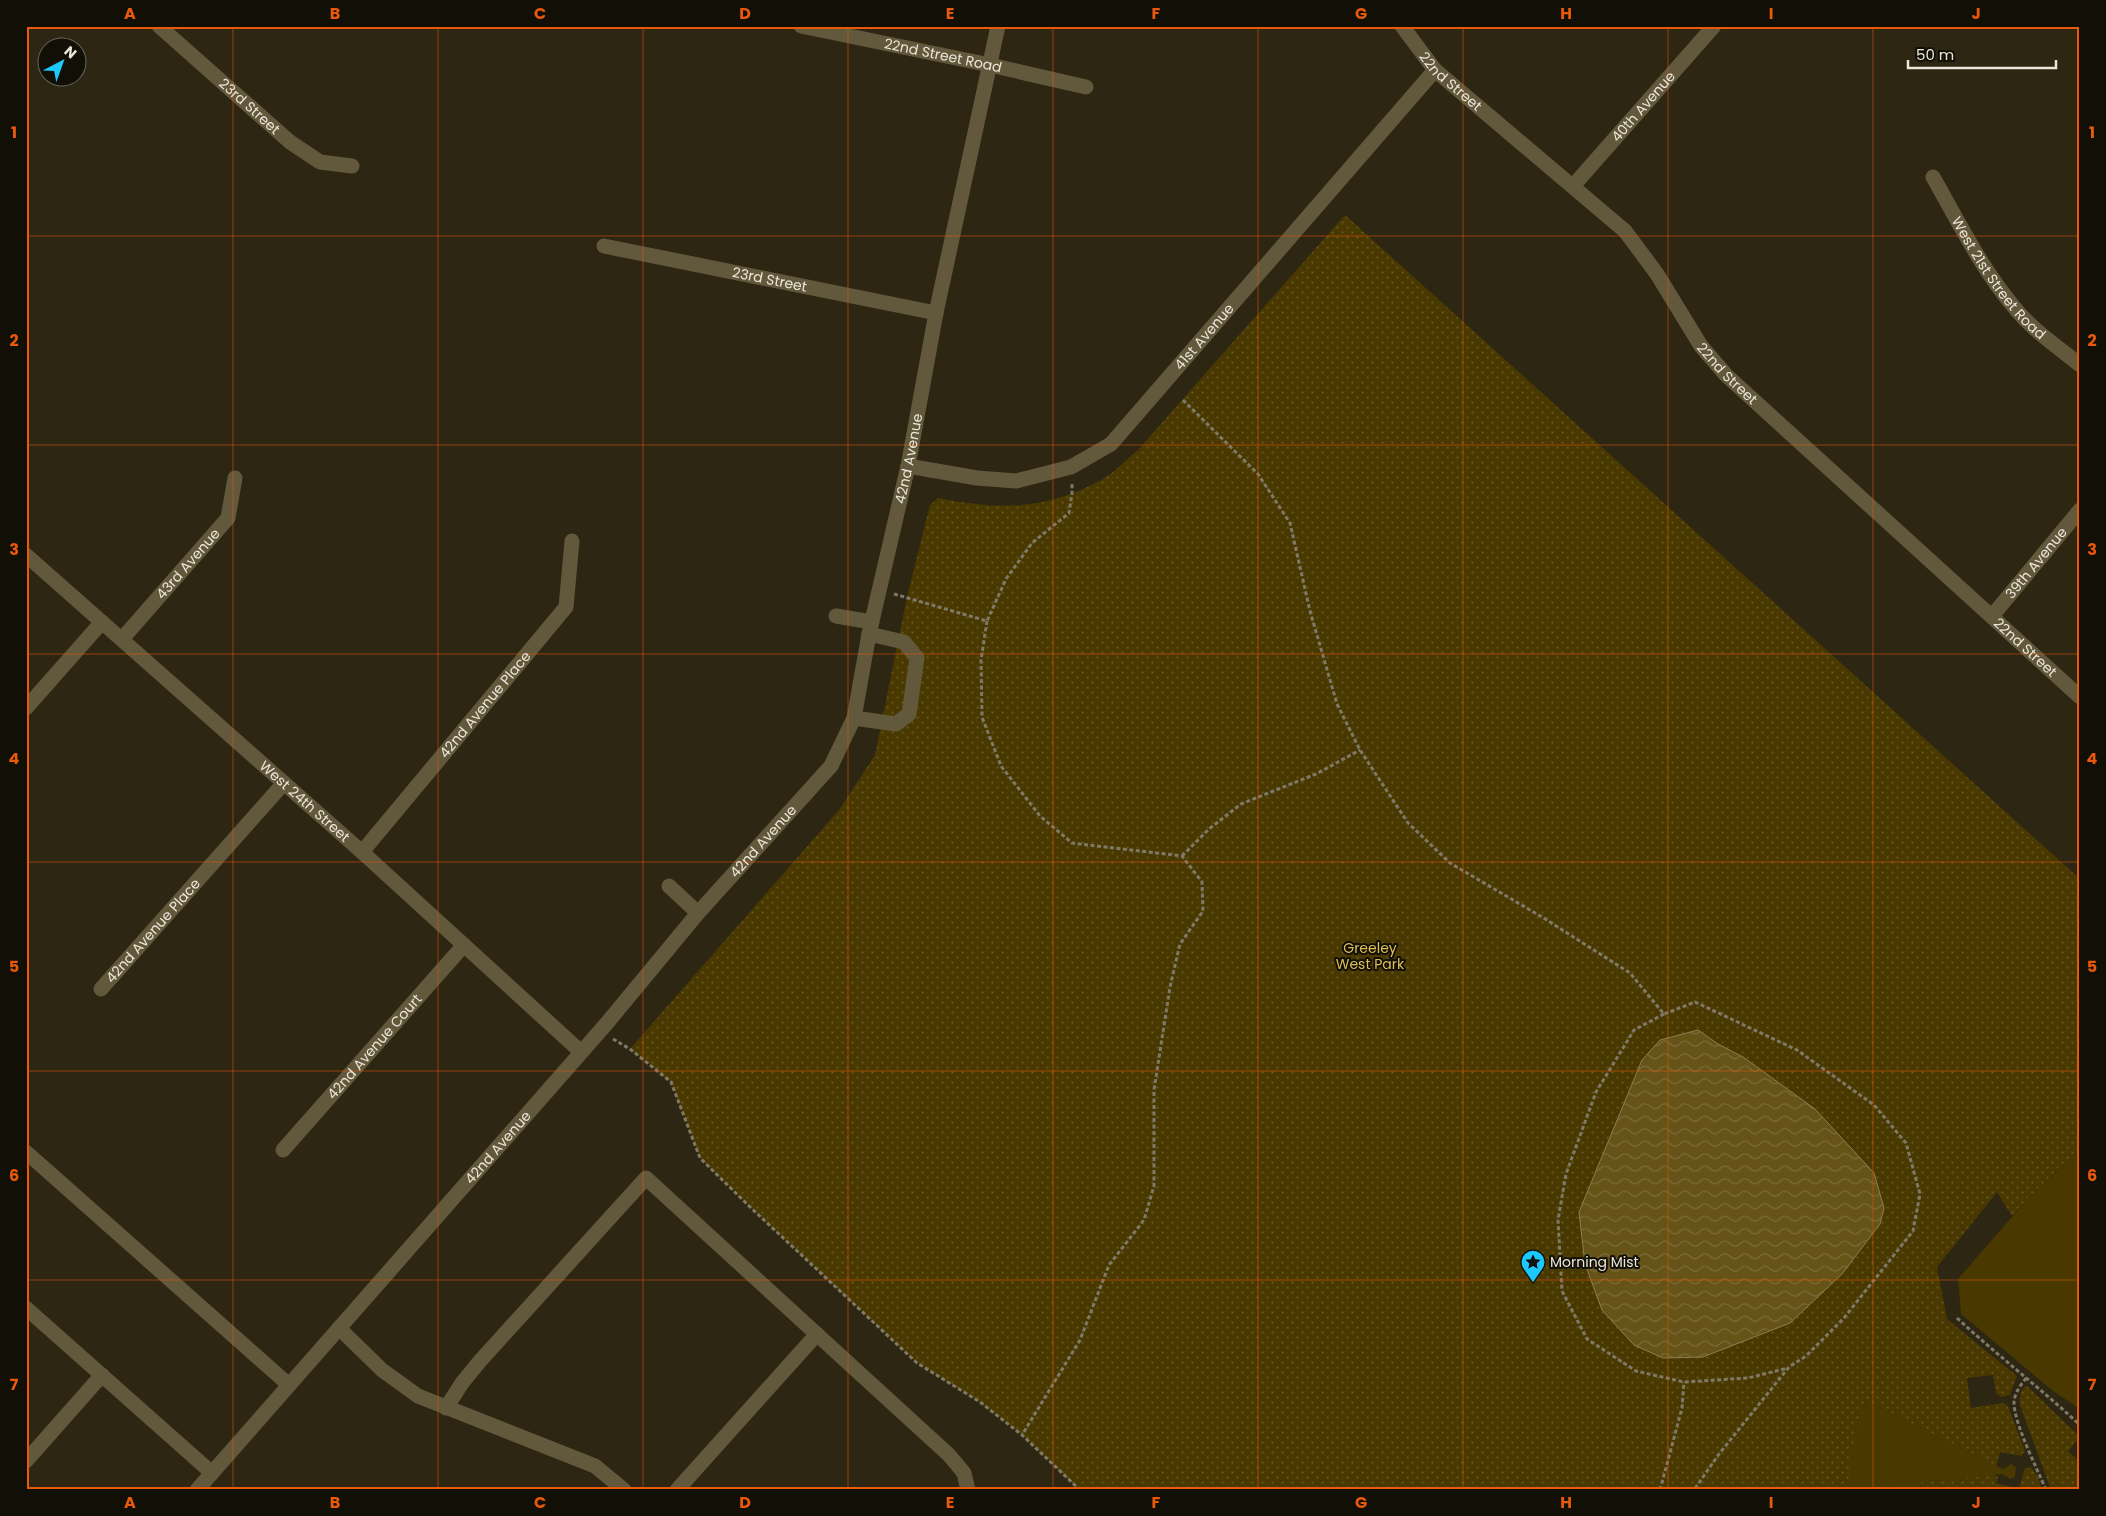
<svg xmlns="http://www.w3.org/2000/svg" width="2106" height="1516" viewBox="0 0 2106 1516" font-family="Poppins,sans-serif">
<style>
.grass{fill:url(#grass-dots)}
.garden{fill:#493900}
.water{fill:url(#water-waves);stroke:#8d7f51}
.lines{fill:none;stroke-linecap:round;stroke-linejoin:round}
.path{stroke:#7f7968;stroke-width:3;stroke-dasharray:4 2.5;stroke-linecap:butt}
.minor{stroke:#62593c;stroke-width:15}
.grid{fill:none;stroke:#e8590c;stroke-width:1;stroke-opacity:0.55}
.labels{text-anchor:middle;stroke-width:4;stroke-linejoin:round;paint-order:stroke}
.street-label{font-size:14px;fill:#eae6d9;stroke:#120f07}
.park-label{font-size:14px;fill:#e0bf55;stroke:#120f07}
.poi-label{font-size:14px;fill:#eae6d9;stroke:#120f07;text-anchor:start}
.neatline{fill:none;stroke:#e8590c;stroke-width:2}
.grid-label{font-size:16px;text-anchor:middle;font-weight:bold;fill:#e8590c}
</style>
<defs>
<pattern id="grass-dots" width="8" height="8" patternUnits="userSpaceOnUse" patternTransform="scale(1.25)"><rect width="8" height="8" fill="#493900"/><path d="M2 2h.1M6 6h.1" fill="none" stroke="#635625" stroke-width="1.8" stroke-linecap="round"/></pattern>
<pattern id="water-waves" width="16" height="10" patternUnits="userSpaceOnUse" patternTransform="scale(1.25)"><rect width="16" height="10" fill="#655317"/><path d="M0 5q4-4 8 0t8 0" fill="none" stroke="#7b6c38"/></pattern>
</defs>
<rect width="100%" height="100%" fill="#2d2612"/>
<path class="grass" d="M1345 215 2080 879V1150L2030 1196 2012 1216 1997 1192 1937 1267 1947 1319 2017 1376 2010 1395 2001 1397 1996 1393 1993 1375 1967 1378 1971 1408 2003 1403 2008 1406 2025 1451 2021 1456 2000 1452 1994 1474 1998 1477 1996 1483 2019 1489 2025 1468H2029L2030 1466 2038 1477 2042 1490H1080L1022 1435 980 1402 917 1363 749 1206 700 1158 671 1082 630 1049 839 810 875 755 907 597 930 505 938 498C1000 510 1045 511 1103 479 1115 472 1127 459 1138 450Z
M2027 1386 2080 1437 2068 1451 2080 1462V1490H2051L2020 1405C2019 1398 2020 1393 2024 1387Z"/>
<path class="garden" d="M2080 1150V1409L2053 1391 1961 1314 1958 1279 2030 1196Z
M1867 1401 2003 1469 2011 1464 2016 1467 2015 1477 2010 1479 2002 1474 1852 1490C1848 1458 1854 1429 1867 1401Z"/>
<path class="water" d="M1698 1030 1718 1044 1743 1057 1815 1109 1874 1173 1884 1208 1880 1224 1842 1274 1790 1323 1703 1357 1663 1358 1634 1345 1602 1310 1585 1264 1579 1212 1642 1060 1660 1040Z"/>
<g class="lines">
<path class="path" d="M1183 400 1258 474 1290 523 1310 611 1337 704 1360 750 1408 823 1450 863 1542 917 1630 973 1664 1014 1695 1002 1797 1050 1874 1105 1906 1143 1920 1194 1913 1231 1844 1318 1806 1356 1789 1367 1719 1454 1694 1490
M894 594 987 621 1006 579 1032 543 1069 513 1072 493V483
M987 621 981 660 982 717 1001 766 1040 816 1072 843 1182 856 1202 882 1203 911 1180 944 1170 987 1154 1090V1186L1144 1220 1109 1265 1080 1340 1022 1435
M1182 856 1209 829 1241 804 1316 774 1360 750
M1664 1014 1634 1030 1596 1092 1566 1174 1558 1220 1562 1291 1587 1339 1636 1371 1684 1382 1748 1378 1788 1368
M613 1039 630 1049 671 1082 700 1158 749 1206 917 1363 980 1402 1022 1435 1080 1490
M1957 1318C1997 1355 2040 1388 2080 1425
M2026 1378C2021 1385 2015 1392 2014 1402 2014 1424 2037 1468 2046 1490
M1660 1490 1682 1408 1684 1382"/>
<g class="minor">
<path id="s1" d="M159 26 290 142 320 162 352 166"/>
<path id="s2" d="M801 26 990 65 1086 87"/>
<path id="s3" d="M1402 26 1435 70 1625 231 1657 274 1701 346 1726 375 2080 697"/>
<path id="s4" d="M1933 177C1958 221 1981 268 2014 307 2032 330 2058 347 2080 365"/>
<path id="s5" d="M1573 186 1714 26"/>
<path id="s6" d="M604 246 936 313"/>
<path id="s7" d="M908 466 977 478 1016 481 1071 467 1111 444 1435 70"/>
<path id="s8" d="M26 555 362 852 581 1052"/>
<path d="M836 616 872 622"/>
<path id="s9" d="M1992 616 2080 510"/>
<path id="s10" d="M122 639 228 518 235 478"/>
<path d="M26 708 102 622"/>
<path d="M854 718 896 724 909 714 917 658 904 642 869 634"/>
<path id="s11" d="M362 852 566 607 572 541"/>
<path d="M669 886 698 913"/>
<path id="s12" d="M101 989 284 783"/>
<path id="s13" d="M283 1150 464 945"/>
<path d="M26 1152 289 1385"/>
<path d="M26 1308 212 1473"/>
<path d="M339 1328 382 1370 418 1396 595 1466 624 1490"/>
<path d="M446 1408 462 1383 480 1361 646 1178 949 1455 964 1473 968 1490"/>
<path d="M26 1461 102 1375"/>
<path id="s14" d="M197 1490 607 1023 698 913 831 766 854 718 869 634 908 466 936 313 998 26"/>
<path d="M677 1490 817 1334"/>
</g>
</g>
<path class="grid" d="M233 26V1490M438 26V1490M643 26V1490M848 26V1490M1053 26V1490M1258 26V1490M1463 26V1490M1668 26V1490M1873 26V1490M26 236H2080M26 445H2080M26 654H2080M26 862H2080M26 1071H2080M26 1280H2080"/>
<defs>
<symbol id="sight-pin" viewBox="-11 -11 22 30"><path d="M0 17L-7.5 6A9.5 9.5 0 1 1 7.5 6Z" fill="#1bc9fc" stroke="#120f07"/><path d="M0-6L1.8-2.2L6-1.7L2.9 1.2L3.7 5.4L0 3.3L-3.7 5.4L-2.9 1.2L-6-1.7L-1.8-2.2Z" fill="#111"/></symbol>
</defs>
<g fill-rule="evenodd">
<use href="#sight-pin" x="1519" y="1248" width="28" height="38"/>
</g>
<g class="labels">
<g class="street-label">
<text dy="5" stroke="none"><textPath href="#s2" startOffset="145">22nd Street Road</textPath></text>
<text dy="5" stroke="none"><textPath href="#s3" startOffset="74">22nd Street</textPath></text>
<text dy="5" stroke="none"><textPath href="#s5" startOffset="106">40th Avenue</textPath></text>
<text dy="5" stroke="none"><textPath href="#s1" startOffset="121">23rd Street</textPath></text>
<text dy="5" stroke="none"><textPath href="#s4" startOffset="121">West 21st Street Road</textPath></text>
<text dy="5" stroke="none"><textPath href="#s6" startOffset="169">23rd Street</textPath></text>
<text dy="5" stroke="none"><textPath href="#s7" startOffset="354">41st Avenue</textPath></text>
<text dy="5" stroke="none"><textPath href="#s3" startOffset="480">22nd Street</textPath></text>
<text dy="5" stroke="none"><textPath href="#s14" startOffset="1281">42nd Avenue</textPath></text>
<text dy="5" stroke="none"><textPath href="#s10" startOffset="100">43rd Avenue</textPath></text>
<text dy="5" stroke="none"><textPath href="#s9" startOffset="69">39th Avenue</textPath></text>
<text dy="5" stroke="none"><textPath href="#s3" startOffset="885">22nd Street</textPath></text>
<text dy="5" stroke="none"><textPath href="#s11" startOffset="192">42nd Avenue Place</textPath></text>
<text dy="5" stroke="none"><textPath href="#s8" startOffset="372">West 24th Street</textPath></text>
<text dy="5" stroke="none"><textPath href="#s14" startOffset="861">42nd Avenue</textPath></text>
<text dy="5" stroke="none"><textPath href="#s12" startOffset="78">42nd Avenue Place</textPath></text>
<text dy="5" stroke="none"><textPath href="#s13" startOffset="138">42nd Avenue Court</textPath></text>
<text dy="5" stroke="none"><textPath href="#s14" startOffset="456">42nd Avenue</textPath></text>
</g>
<g class="park-label">
<text x="1370" y="953">Greeley<tspan x="1370" dy="16">West Park</tspan></text>
</g>
<g class="poi-label">
<text x="1550" y="1267">Morning Mist</text>
</g>
</g>
<rect width="2106" height="1516" fill="none" stroke="#120f07" stroke-width="55"/>
<g transform="translate(62 62) rotate(41)"><circle r="24" fill="#120f07" stroke="#68655b"/>
<path d="M0-4L9 19L0 12L-9 19Z" fill="#1bc9fc"/>
<text y="-8" font-size="14" font-weight="bold" text-anchor="middle" fill="#eae6d9">N</text>
</g>
<path d="M1908 60v8h148v-8" fill="none" stroke="#eae6d9" stroke-width="2.5"/>
<text x="1916" y="60" font-size="15" fill="#eae6d9" stroke="#120f07" stroke-width="4" paint-order="stroke">50 m</text>
<rect x="28" y="28" width="2050" height="1460" class="neatline"/>
<g class="grid-label">
<text x="130" y="19">A</text>
<text x="335" y="19">B</text>
<text x="540" y="19">C</text>
<text x="745" y="19">D</text>
<text x="950" y="19">E</text>
<text x="1156" y="19">F</text>
<text x="1361" y="19">G</text>
<text x="1566" y="19">H</text>
<text x="1771" y="19">I</text>
<text x="1976" y="19">J</text>
<text x="14" y="138">1</text>
<text x="2092" y="138">1</text>
<text x="14" y="346">2</text>
<text x="2092" y="346">2</text>
<text x="14" y="555">3</text>
<text x="2092" y="555">3</text>
<text x="14" y="764">4</text>
<text x="2092" y="764">4</text>
<text x="14" y="972">5</text>
<text x="2092" y="972">5</text>
<text x="14" y="1181">6</text>
<text x="2092" y="1181">6</text>
<text x="14" y="1390">7</text>
<text x="2092" y="1390">7</text>
<text x="130" y="1508">A</text>
<text x="335" y="1508">B</text>
<text x="540" y="1508">C</text>
<text x="745" y="1508">D</text>
<text x="950" y="1508">E</text>
<text x="1156" y="1508">F</text>
<text x="1361" y="1508">G</text>
<text x="1566" y="1508">H</text>
<text x="1771" y="1508">I</text>
<text x="1976" y="1508">J</text>
</g>
</svg>
